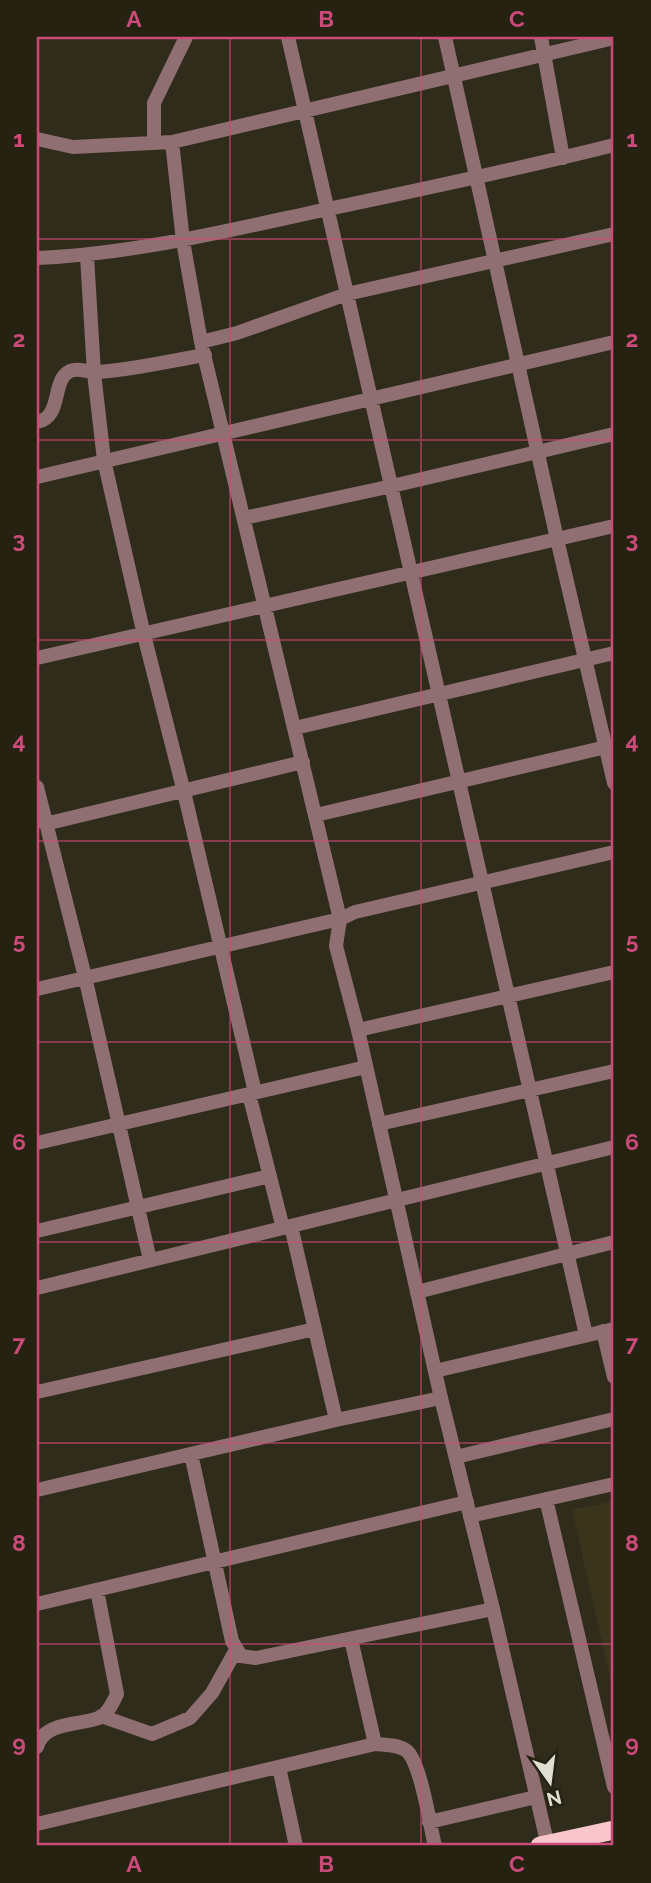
<svg xmlns="http://www.w3.org/2000/svg" width="651" height="1883" viewBox="0 0 651 1883" font-family="Raleway,sans-serif">
<style>
.built{fill:#3a341c}
.lines{fill:none;stroke-linecap:round;stroke-linejoin:round}
.minor{stroke:#906f73;stroke-width:14}
.tertiary{stroke:#906f73;stroke-width:14}
.trunk{stroke:#f9c6cc;stroke-width:19}
.grid{fill:none;stroke:#ca4a79;stroke-width:2;stroke-opacity:0.55}
.neatline{fill:none;stroke:#ca4a79;stroke-width:2.5}
.grid-label{font-size:23px;text-anchor:middle;font-weight:bold;fill:#ca4a79}
</style>
<rect width="100%" height="100%" fill="#302c1b"/>
<path class="built" d="M614 1501V1695L572 1510Z"/>
<g class="lines">
<path class="minor" d="M288 37 586 1335
M541 37 563 158
M37 139 73 147 172 142 614 38
M154 143V103L186 37
M87 256 94 373 104 460 144 635 184 792 255 1092
M37 258C131 254 222 232 314 212 414 191 515 170 614 145
M201 342 237 333 347 294 614 234
M37 422C63 417 51 380 70 371 79 367 88 373 97 372 133 370 169 361 205 355
M37 477 614 342
M244 518 392 486 614 434
M37 658 614 526
M295 728 614 653
M37 787 85 977 150 1260
M316 815 606 747
M45 824 303 762
M37 989 340 919 201 342 183 241 172 142
M358 1030 614 972
M249 1094 283 1228
M379 1124 614 1071
M37 1143 366 1067
M291 1226 336 1420
M37 1231 270 1176
M37 1288 614 1147
M417 1292 614 1242
M603 1331 614 1377
M435 1371 614 1329
M37 1392 315 1329
M191 1454 232 1641 241 1656 256 1658 493 1609
M456 1457 614 1419
M37 1490 336 1420 441 1398
M546 1499 614 1787
M470 1516 614 1484
M37 1604 467 1502
M351 1639 375 1744
M101 1716 152 1734 190 1718 212 1693 236 1650
M37 1747C44 1720 83 1726 101 1717 109 1712 113 1702 117 1694L97 1590
M279 1767 296 1846
M429 1822 536 1797
M37 1824 375 1744C385 1745 398 1744 407 1751 421 1764 430 1826 435 1846"/>
<path class="tertiary" d="M445 37 557 539 614 783
M548 1846 493 1609 441 1398 358 1030 336 946 340 919 355 912 614 852"/>
<path class="trunk" d="M540 1846 614 1830"/>
</g>
<path class="grid" d="M230 37V1846M421 37V1846M37 239H614M37 440H614M37 640H614M37 841H614M37 1042H614M37 1242H614M37 1443H614M37 1644H614"/>
<rect width="651" height="1883" fill="none" stroke="#262212" stroke-width="77"/>
<g transform="translate(550 1782) rotate(166)" stroke="#262212" stroke-width="5" paint-order="stroke">
<path d="M0-5L12 26L0 18L-12 26Z" fill="#e1dfd4"/>
<text y="-10" font-size="19" font-weight="bold" text-anchor="middle" fill="#e1dfd4">N</text>
</g>
<rect x="38" y="38" width="574" height="1806" class="neatline"/>
<g class="grid-label">
<text x="134" y="27">A</text>
<text x="326" y="27">B</text>
<text x="517" y="27">C</text>
<text x="19" y="147">1</text>
<text x="632" y="147">1</text>
<text x="19" y="347">2</text>
<text x="632" y="347">2</text>
<text x="19" y="548">3</text>
<text x="632" y="548">3</text>
<text x="19" y="749">4</text>
<text x="632" y="749">4</text>
<text x="19" y="949">5</text>
<text x="632" y="949">5</text>
<text x="19" y="1150">6</text>
<text x="632" y="1150">6</text>
<text x="19" y="1351">7</text>
<text x="632" y="1351">7</text>
<text x="19" y="1551">8</text>
<text x="632" y="1551">8</text>
<text x="19" y="1752">9</text>
<text x="632" y="1752">9</text>
<text x="134" y="1872">A</text>
<text x="326" y="1872">B</text>
<text x="517" y="1872">C</text>
</g>
</svg>
